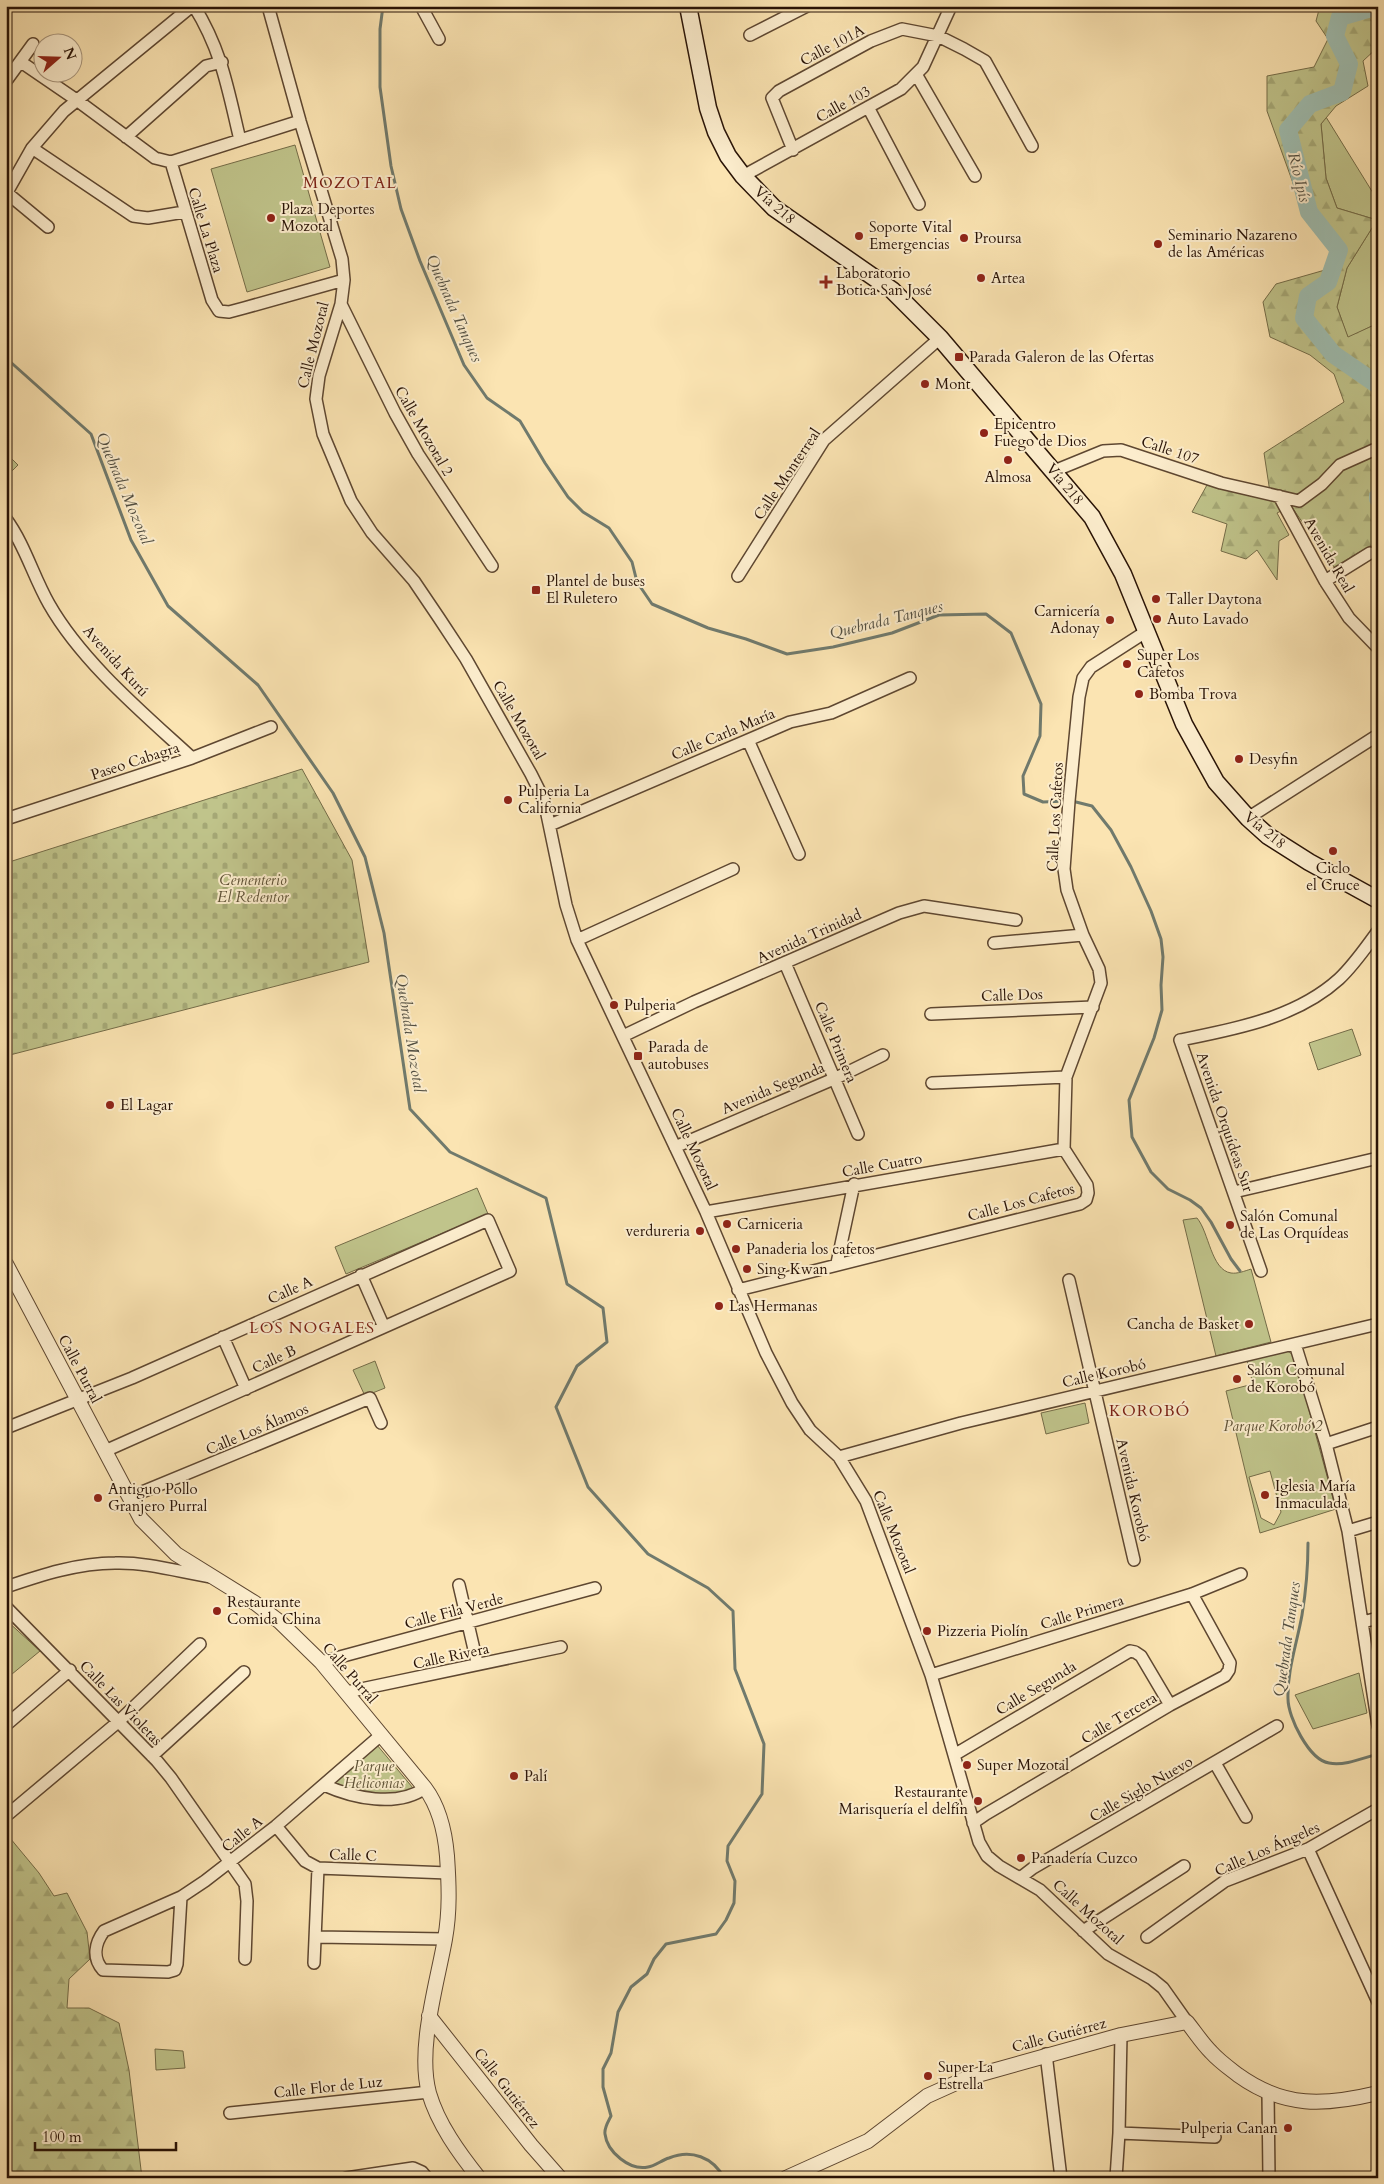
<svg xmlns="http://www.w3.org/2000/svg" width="1384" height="2184" viewBox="0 0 1384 2184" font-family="Cardo,serif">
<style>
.green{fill:#c0c48b;stroke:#746c48;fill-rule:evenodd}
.forest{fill:url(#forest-firs);stroke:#746c48}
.cemetery{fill:url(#cemetery-stones);stroke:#746c48}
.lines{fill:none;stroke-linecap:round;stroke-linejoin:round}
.stream{stroke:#707a6d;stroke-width:3}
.river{stroke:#9fbeb1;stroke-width:18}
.minor-casing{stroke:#5e4731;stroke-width:14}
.tertiary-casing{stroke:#5e4731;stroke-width:16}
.secondary-casing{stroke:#291306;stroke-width:19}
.minor{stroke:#fcedcd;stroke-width:11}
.tertiary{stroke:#fcedcd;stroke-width:14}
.secondary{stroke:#fcedcd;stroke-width:16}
.poi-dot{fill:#8f2418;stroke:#fcedcd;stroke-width:2}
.labels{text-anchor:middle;stroke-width:4;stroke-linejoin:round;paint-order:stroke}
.street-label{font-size:15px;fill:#291306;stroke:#fcedcd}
.poi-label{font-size:15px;fill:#291306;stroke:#fcedcd;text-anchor:start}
.park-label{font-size:15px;font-style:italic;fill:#5e5135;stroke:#fcedcd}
.water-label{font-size:16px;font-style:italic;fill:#524f42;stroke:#fcedcd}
.neighbourhood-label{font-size:16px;letter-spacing:1px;fill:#7a1f14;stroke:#fcedcd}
</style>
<defs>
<pattern id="forest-firs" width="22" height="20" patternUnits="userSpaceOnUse" patternTransform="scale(1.25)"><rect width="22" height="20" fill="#c0c48b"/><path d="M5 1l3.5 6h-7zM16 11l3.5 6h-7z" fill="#a5a876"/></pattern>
<pattern id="cemetery-stones" width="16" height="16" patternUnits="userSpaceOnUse" patternTransform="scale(1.25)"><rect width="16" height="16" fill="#c0c48b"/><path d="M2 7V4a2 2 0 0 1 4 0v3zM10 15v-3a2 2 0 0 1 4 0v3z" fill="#a5a876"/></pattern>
</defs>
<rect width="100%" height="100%" fill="#fbe4b2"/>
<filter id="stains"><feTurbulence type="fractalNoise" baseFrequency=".004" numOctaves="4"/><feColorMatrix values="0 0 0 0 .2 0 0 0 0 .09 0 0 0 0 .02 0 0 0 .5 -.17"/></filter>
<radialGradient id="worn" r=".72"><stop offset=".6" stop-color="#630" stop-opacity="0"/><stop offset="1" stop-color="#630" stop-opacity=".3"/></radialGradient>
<path class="green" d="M1326 117 1378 201V327L1372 326 1348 338 1337 307 1347 268 1377 220 1337 208 1326 178 1321 124Z
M295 145 330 267 247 292 211 169Z
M6 453 18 465 6 477Z
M1352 1029 1361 1055 1318 1070 1309 1043Z
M477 1188 488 1214 346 1274 335 1247Z
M1197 1218C1209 1232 1211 1270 1231 1273 1237 1274 1245 1271 1251 1269L1271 1342 1216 1356 1183 1220Z
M1287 1351 1294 1355 1336 1509 1260 1533 1226 1391 1253 1384 1247 1361ZM1270 1471 1281 1512 1274 1525 1261 1518 1249 1477Z
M375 1361 385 1388 365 1396 353 1370Z
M1085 1403 1089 1423 1046 1434 1041 1413Z
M6 1620 40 1651 6 1679Z
M1359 1673 1367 1713 1313 1729 1295 1695Z
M377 1745 413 1788C388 1803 357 1791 331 1784Z
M155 2049 183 2051 185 2068 156 2070Z"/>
<path class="forest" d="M1320 6H1378V47L1363 61 1368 86 1336 106 1321 124 1326 178 1337 208 1377 220 1347 268 1337 307 1348 337 1372 326 1378 327V547L1370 546 1334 567 1291 506 1277 513 1289 535 1279 541 1277 580 1257 550 1246 559 1221 551 1227 524 1192 512 1207 485 1271 499 1264 453 1344 402 1334 374 1310 355 1270 337 1263 302 1276 284 1325 270 1334 253 1302 208 1267 111V76L1314 67 1328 39 1316 21Z
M10 1838 39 1873 54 1896 67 1893 87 1932 90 1959 69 1979 67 2008H89L119 2023 129 2070 142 2178H6V1840Z"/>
<path class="cemetery" d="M302 769 352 860 369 962 6 1056V863Z"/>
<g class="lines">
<path class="stream" d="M383 6 380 29V87L391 166 401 209 420 261 464 365 487 398 520 421 545 463 568 497 583 512 609 528 632 562 637 582 652 604 708 628 746 639 787 654 833 647 892 633 939 615 986 614 1011 633 1041 704 1040 736 1023 776 1024 794 1043 802 1066 801
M6 358 91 434 131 540 168 606 258 685 333 793 365 857 384 933 410 1109 450 1152 546 1198 567 1284 603 1308 607 1342 577 1366 556 1407 588 1487 648 1554 708 1588 733 1611 735 1669 764 1744 762 1794 728 1846 727 1861 735 1881 734 1903 726 1920 716 1934 666 1944 654 1959 647 1974 631 1987 618 2012 611 2053 603 2069V2087L611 2116C608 2122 604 2128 605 2134 607 2152 630 2171 648 2167 655 2166 662 2160 669 2158 691 2149 713 2157 724 2178
M1072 801 1092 806 1111 830 1131 867 1151 911 1161 939 1163 957 1161 985 1162 1010 1154 1038 1129 1100 1132 1137 1151 1172 1168 1189 1190 1200 1201 1208 1211 1222 1231 1259 1240 1271
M1308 1543C1308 1568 1306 1591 1302 1615 1297 1643 1287 1671 1288 1699 1288 1717 1309 1760 1329 1763 1345 1766 1363 1758 1378 1754"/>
<path class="river" d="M1378 6 1340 17 1335 36 1349 64 1342 92 1310 104 1288 130 1309 212 1339 250 1328 282 1308 296 1304 318 1333 354 1378 385
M1378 496V499"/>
<defs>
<path id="minor" d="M194 6C222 51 228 90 240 140
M268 6 300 121 342 259 344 280 341 304 319 376 316 399 323 434 351 501 372 533 414 581 439 618 466 659 531 774 544 800 566 905 577 940 706 1212 766 1353 792 1403 810 1430 839 1457 866 1501 931 1675 979 1842 987 1856 999 1866 1040 1890 1108 1954 1152 1979 1163 1988 1187 2022
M421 6 439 39
M750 35 807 6
M21 62 78 101 155 158 171 162
M916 74 975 176
M6 81 33 44
M868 107 919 204
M300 121 171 162 212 300 219 311 229 312 244 308 344 280
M126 137 206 66 222 62
M32 148 133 216 148 218 184 212
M793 150 772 98 779 91 871 41 902 29 938 36 964 49 985 61 1032 146
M743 176 901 89 923 67 951 6
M7 193 48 227
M6 194 32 148 64 111 192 6
M341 304 395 413 418 454 492 566
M1054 471 1103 451 1121 450 1221 483 1299 501 1322 484 1340 465 1378 448
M1279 496 1325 581 1349 618 1378 648
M6 519C25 545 33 576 49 604 82 662 143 713 192 758
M738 576 824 440 940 338
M1325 581 1370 553
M748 740 799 854
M1248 818 1378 735
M6 819 192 758 271 727
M550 825 790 722 831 713 910 678
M577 940 733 869
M994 943 1083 935
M785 963 858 1134
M931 1014 1093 1007
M623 1036 694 1002 899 913 924 906 1016 920
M932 1083 1066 1077
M675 1147 836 1078 883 1055
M1234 1192 1378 1158
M706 1212 1064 1149
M837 1263 854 1184
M1261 1271 1180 1040C1235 1029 1296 1018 1339 979 1354 965 1366 947 1378 931
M361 1275 383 1325
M1069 1280 1134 1560
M738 1290 1080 1204 1086 1200 1088 1193 1087 1185 1064 1149 1066 1077 1101 983 1099 969 1083 935 1067 890 1064 869 1069 801 1079 697 1083 678 1091 667 1147 631
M223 1337 246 1389
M1295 1344 1326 1444 1348 1531 1378 1726
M6 1428 132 1378 488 1220 510 1271 105 1451
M1326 1444 1378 1427
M839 1457 961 1423 1378 1324
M130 1497 370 1398 381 1423
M1348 1531 1378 1522
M459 1585 476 1658
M6 1587C41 1575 78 1563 115 1563 147 1562 180 1572 211 1577
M6 1607 157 1761 171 1778 245 1884 247 1901 245 1959
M1363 1622 1378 1618
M321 1662 595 1588
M931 1675 1192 1594 1241 1574
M347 1692 561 1647
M6 1725 70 1670
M954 1755 1130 1651 1135 1652 1141 1656 1170 1705
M152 1756 244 1672
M1215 1763 1246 1817
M324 1785C353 1798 397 1808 425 1788
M6 1816 118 1722 200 1644
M973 1823 986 1814 1170 1705 1225 1676 1229 1670 1230 1663 1192 1594
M276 1826 305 1861 318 1868 448 1873
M1308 1849 1378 2002
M1020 1878 1033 1868 1277 1726
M181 1897 177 1964 175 1970 168 1972 103 1970C92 1958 95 1943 104 1931L181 1897 205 1881 276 1826 381 1735
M1083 1931 1184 1866
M316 1937 445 1939
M1147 1937 1225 1881 1308 1849 1378 1809
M314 1963 318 1868
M1046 2054 1061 2178
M1268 2093 1269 2178
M230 2113 429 2092
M1119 2133 1215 2137
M346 2178 413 2168 422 2172 427 2178
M1116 2178 1119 2133 1121 2035"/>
<path id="tertiary" d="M6 1264 141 1519 176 1554 255 1603 280 1622 321 1662 425 1788C440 1808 445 1832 447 1856 449 1885 450 1911 445 1939 437 1984 417 2049 429 2093 438 2124 459 2153 479 2178
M429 2016 531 2145 560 2178
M786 2178 868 2141 927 2096 967 2078 1121 2035 1187 2022C1195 2032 1202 2043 1211 2052 1219 2061 1229 2068 1238 2075 1284 2108 1324 2106 1378 2093"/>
<path id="secondary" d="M688 6 708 108 716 132 728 156 743 176 774 208 892 290 940 338 1092 517 1123 574 1184 724 1216 782 1248 818 1268 836 1309 862 1378 900"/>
</defs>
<use href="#minor" class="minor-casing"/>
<use href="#tertiary" class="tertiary-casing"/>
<use href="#secondary" class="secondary-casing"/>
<use href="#minor" class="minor"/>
<use href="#tertiary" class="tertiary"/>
<use href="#secondary" class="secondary"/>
</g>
<g class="poi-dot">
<circle cx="271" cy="218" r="5"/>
<circle cx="859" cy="236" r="5"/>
<circle cx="964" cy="238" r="5"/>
<circle cx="1158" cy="244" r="5"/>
<circle cx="981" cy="278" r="5"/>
<path d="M823.5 274.5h5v5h5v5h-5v5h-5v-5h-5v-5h5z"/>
<rect x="954" y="352" width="10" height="10" rx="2.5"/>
<circle cx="925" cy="384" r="5"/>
<circle cx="984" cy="433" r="5"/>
<circle cx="1008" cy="460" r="5"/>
<rect x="531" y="585" width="10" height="10" rx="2.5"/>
<circle cx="1156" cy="599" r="5"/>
<circle cx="1157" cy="619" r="5"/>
<circle cx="1110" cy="620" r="5"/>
<circle cx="1127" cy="664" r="5"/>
<circle cx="1139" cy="694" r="5"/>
<circle cx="1239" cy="759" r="5"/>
<circle cx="508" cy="800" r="5"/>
<circle cx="1333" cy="851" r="5"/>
<circle cx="614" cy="1005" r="5"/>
<rect x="633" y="1051" width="10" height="10" rx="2.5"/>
<circle cx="110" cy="1105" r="5"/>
<circle cx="727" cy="1224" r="5"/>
<circle cx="1230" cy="1225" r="5"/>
<circle cx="700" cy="1231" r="5"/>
<circle cx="736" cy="1249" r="5"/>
<circle cx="747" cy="1269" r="5"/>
<circle cx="719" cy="1306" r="5"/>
<circle cx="1249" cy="1324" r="5"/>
<circle cx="1237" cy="1379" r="5"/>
<circle cx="1265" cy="1495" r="5"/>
<circle cx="98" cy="1498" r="5"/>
<circle cx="217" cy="1611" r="5"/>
<circle cx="927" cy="1631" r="5"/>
<circle cx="967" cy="1765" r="5"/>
<circle cx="514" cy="1776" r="5"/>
<circle cx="978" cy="1801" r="5"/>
<circle cx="1021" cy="1858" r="5"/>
<circle cx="928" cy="2076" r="5"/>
<circle cx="1288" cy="2128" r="5"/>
</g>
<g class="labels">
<g class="street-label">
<text transform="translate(832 45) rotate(-28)" y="5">Calle 101A</text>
<text transform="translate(843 104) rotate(-29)" y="5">Calle 103</text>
<text transform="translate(775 205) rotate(41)" y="5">Vía 218</text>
<text transform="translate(206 230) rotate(73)" y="5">Calle La Plaza</text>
<text transform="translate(313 345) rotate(-76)" y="5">Calle Mozotal</text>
<text transform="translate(424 431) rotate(60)" y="5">Calle Mozotal 2</text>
<text transform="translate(1170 450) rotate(18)" y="5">Calle 107</text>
<text transform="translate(787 474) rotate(-56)" y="5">Calle Monterreal</text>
<text transform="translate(1065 484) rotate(50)" y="5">Vía 218</text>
<text transform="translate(1329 555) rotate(60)" y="5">Avenida Real</text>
<text transform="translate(116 661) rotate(48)" y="5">Avenida Kurú</text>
<text transform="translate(519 720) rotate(60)" y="5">Calle Mozotal</text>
<text transform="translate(723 734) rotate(-23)" y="5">Calle Carla María</text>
<text transform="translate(135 761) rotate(-18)" y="5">Paseo Cabagra</text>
<text transform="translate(1055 817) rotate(-87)" y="5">Calle Los Cafetos</text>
<text transform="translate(1265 830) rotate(39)" y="5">Vía 218</text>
<text transform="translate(809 936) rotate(-24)" y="5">Avenida Trinidad</text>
<text transform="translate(1012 995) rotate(-2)" y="5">Calle Dos</text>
<text transform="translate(836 1042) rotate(67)" y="5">Calle Primera</text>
<text transform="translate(773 1088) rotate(-23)" y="5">Avenida Segunda</text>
<text transform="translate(1225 1122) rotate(71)" y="5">Avenida Orquídeas Sur</text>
<text transform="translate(694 1149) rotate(65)" y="5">Calle Mozotal</text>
<text transform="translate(882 1165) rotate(-10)" y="5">Calle Cuatro</text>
<text transform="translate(1021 1202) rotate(-15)" y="5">Calle Los Cafetos</text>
<text transform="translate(290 1290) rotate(-24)" y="5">Calle A</text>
<text transform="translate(274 1359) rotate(-25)" y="5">Calle B</text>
<text transform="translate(80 1369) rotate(62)" y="5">Calle Purral</text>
<text transform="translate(1104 1373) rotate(-13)" y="5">Calle Korobó</text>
<text transform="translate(257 1429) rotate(-23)" y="5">Calle Los Álamos</text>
<text transform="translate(1133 1490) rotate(77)" y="5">Avenida Korobó</text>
<text transform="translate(894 1532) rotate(68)" y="5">Calle Mozotal</text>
<text transform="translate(454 1611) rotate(-15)" y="5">Calle Fila Verde</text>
<text transform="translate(1082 1612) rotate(-17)" y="5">Calle Primera</text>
<text transform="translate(451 1656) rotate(-12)" y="5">Calle Rivera</text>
<text transform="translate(350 1673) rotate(49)" y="5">Calle Purral</text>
<text transform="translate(1036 1688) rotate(-31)" y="5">Calle Segunda</text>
<text transform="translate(121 1703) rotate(46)" y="5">Calle Las Violetas</text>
<text transform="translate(1119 1718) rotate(-31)" y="5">Calle Tercera</text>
<text transform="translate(1141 1789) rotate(-30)" y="5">Calle Siglo Nuevo</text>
<text transform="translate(242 1834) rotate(-39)" y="5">Calle A</text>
<text transform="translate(1267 1849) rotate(-24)" y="5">Calle Los Ángeles</text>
<text transform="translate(353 1855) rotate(2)" y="5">Calle C</text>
<text transform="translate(1088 1912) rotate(42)" y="5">Calle Mozotal</text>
<text transform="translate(1059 2035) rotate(-15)" y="5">Calle Gutiérrez</text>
<text transform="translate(328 2087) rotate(-6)" y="5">Calle Flor de Luz</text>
<text transform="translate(507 2088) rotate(52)" y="5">Calle Gutiérrez</text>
</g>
<g class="poi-label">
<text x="281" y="214">Plaza Deportes<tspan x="281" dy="17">Mozotal</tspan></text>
<text x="869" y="232">Soporte Vital<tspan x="869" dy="17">Emergencias</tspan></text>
<text x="1168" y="240">Seminario Nazareno<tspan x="1168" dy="17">de las Américas</tspan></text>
<text x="974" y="243">Proursa</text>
<text x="836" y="278">Laboratorio<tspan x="836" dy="17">Botica San José</tspan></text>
<text x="991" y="283">Artea</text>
<text x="969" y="362">Parada Galeron de las Ofertas</text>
<text x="935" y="389">Mont</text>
<text x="994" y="429">Epicentro<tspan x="994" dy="17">Fuego de Dios</tspan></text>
<text x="1008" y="482" text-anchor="middle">Almosa</text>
<text x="546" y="586">Plantel de buses<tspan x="546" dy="17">El Ruletero</tspan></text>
<text x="1166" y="604">Taller Daytona</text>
<text x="1100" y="616" text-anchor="end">Carnicería<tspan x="1100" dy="17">Adonay</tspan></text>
<text x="1167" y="624">Auto Lavado</text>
<text x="1137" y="660">Super Los<tspan x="1137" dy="17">Cafetos</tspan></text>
<text x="1149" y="699">Bomba Trova</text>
<text x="1249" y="764">Desyfin</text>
<text x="518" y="796">Pulperia La<tspan x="518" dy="17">California</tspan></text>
<text x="1333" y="873" text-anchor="middle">Ciclo<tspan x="1333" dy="17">el Cruce</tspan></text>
<text x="624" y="1010">Pulperia</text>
<text x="648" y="1052">Parada de<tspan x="648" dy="17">autobuses</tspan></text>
<text x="120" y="1110">El Lagar</text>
<text x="1240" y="1221">Salón Comunal<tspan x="1240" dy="17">de Las Orquídeas</tspan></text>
<text x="737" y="1229">Carniceria</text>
<text x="690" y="1236" text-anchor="end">verdureria</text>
<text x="746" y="1254">Panaderia los cafetos</text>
<text x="757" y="1274">Sing Kwan</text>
<text x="729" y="1311">Las Hermanas</text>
<text x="1239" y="1329" text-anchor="end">Cancha de Basket</text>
<text x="1247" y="1375">Salón Comunal<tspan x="1247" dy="17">de Korobó</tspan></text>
<text x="1275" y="1491">Iglesia María<tspan x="1275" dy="17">Inmaculada</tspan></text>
<text x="108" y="1494">Antiguo Pollo<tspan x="108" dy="17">Granjero Purral</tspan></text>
<text x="227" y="1607">Restaurante<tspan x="227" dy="17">Comida China</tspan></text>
<text x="937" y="1636">Pizzeria Piolín</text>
<text x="977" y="1770">Super Mozotal</text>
<text x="524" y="1781">Palí</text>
<text x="968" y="1797" text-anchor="end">Restaurante<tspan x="968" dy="17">Marisquería el delfín</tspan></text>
<text x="1031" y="1863">Panadería Cuzco</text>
<text x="938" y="2072">Super La<tspan x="938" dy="17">Estrella</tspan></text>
<text x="1278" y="2133" text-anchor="end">Pulperia Canan</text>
</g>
<g class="park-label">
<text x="253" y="885">Cementerio<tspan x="253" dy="17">El Redentor</tspan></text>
<text x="1273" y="1431">Parque Korobó 2</text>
<text x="374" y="1771">Parque<tspan x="374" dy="17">Heliconias</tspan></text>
</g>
<g class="water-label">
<text transform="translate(1300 177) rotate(76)" y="6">Río Ipís</text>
<text transform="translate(455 308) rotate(66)" y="6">Quebrada Tanques</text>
<text transform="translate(125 488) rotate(67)" y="6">Quebrada Mozotal</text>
<text transform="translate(886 619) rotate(-14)" y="6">Quebrada Tanques</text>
<text transform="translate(411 1033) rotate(81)" y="6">Quebrada Mozotal</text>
<text transform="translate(1286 1639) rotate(-82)" y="6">Quebrada Tanques</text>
</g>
<g class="neighbourhood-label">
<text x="350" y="188">MOZOTAL</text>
<text x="312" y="1333">LOS NOGALES</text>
<text x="1149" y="1416">KOROBÓ</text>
</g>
</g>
<rect width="1384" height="2184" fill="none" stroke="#fbe4b2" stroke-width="25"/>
<rect x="8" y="8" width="1369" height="2169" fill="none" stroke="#291306" stroke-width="2.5"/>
<rect x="12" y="12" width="1359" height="2159" fill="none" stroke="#291306"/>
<g transform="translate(58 58) rotate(70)"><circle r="24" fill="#fcedcd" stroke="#a8967d"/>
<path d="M0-4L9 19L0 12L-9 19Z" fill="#8f2418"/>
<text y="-8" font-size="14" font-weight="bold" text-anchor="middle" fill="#291306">N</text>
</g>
<path d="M35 2142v8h141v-8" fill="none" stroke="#291306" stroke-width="2.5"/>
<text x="42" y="2142" font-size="15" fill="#291306" stroke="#fcedcd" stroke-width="4" paint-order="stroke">100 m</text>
<rect width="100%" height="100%" filter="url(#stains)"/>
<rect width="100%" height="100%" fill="url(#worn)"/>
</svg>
